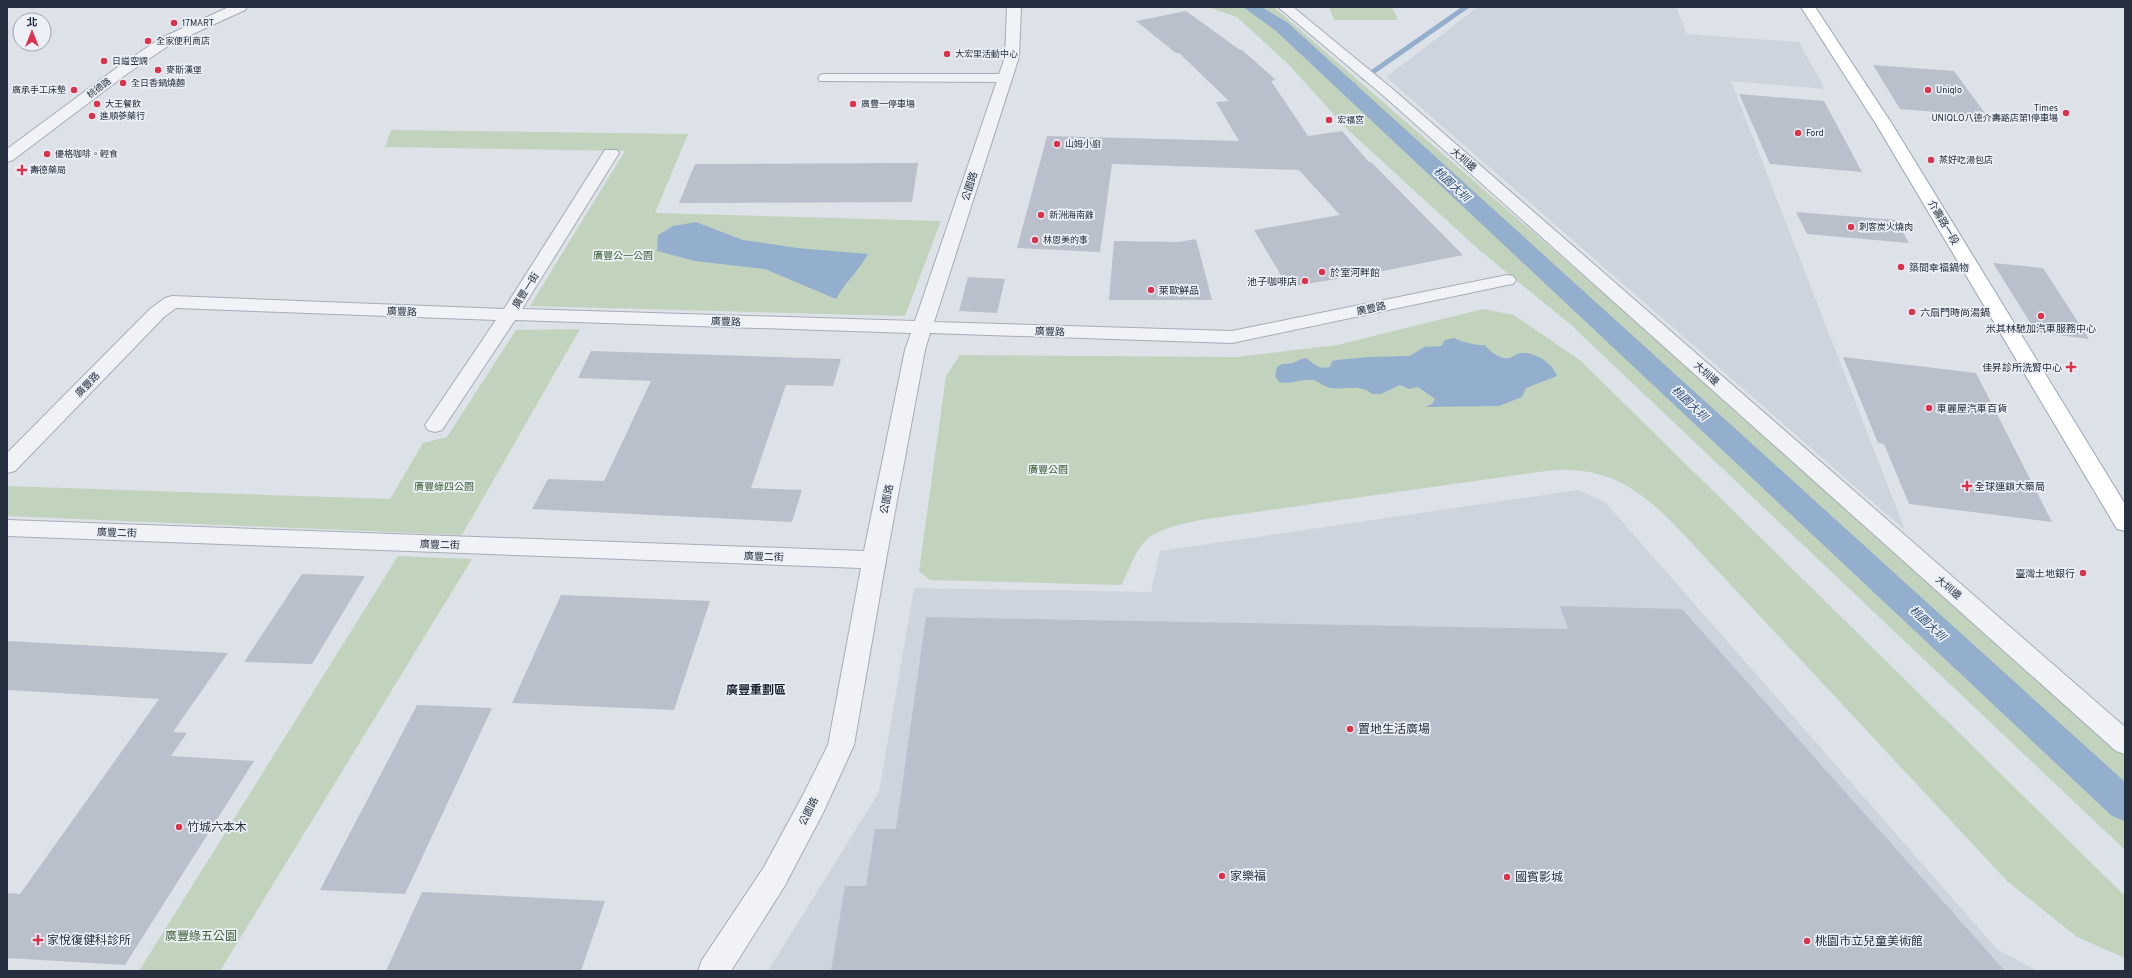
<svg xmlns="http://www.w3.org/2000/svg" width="2132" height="978" viewBox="0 0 2132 978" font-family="Overpass,'Noto Sans TC',sans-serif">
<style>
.built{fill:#ced4de}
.green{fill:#c2d3bd}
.water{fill:#93afcd}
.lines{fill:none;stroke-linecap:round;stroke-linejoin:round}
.stream{stroke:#93afcd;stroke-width:5}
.canal{fill:#93afcd;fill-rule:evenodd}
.building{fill:#b9c0cc}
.pedestrian-casing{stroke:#a6acb6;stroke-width:2}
.minor-casing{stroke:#a6acb6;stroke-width:2}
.primary-casing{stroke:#9ba5b5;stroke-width:2}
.pedestrian{fill:#f0f2f6;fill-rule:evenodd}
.minor{fill:#f0f2f6;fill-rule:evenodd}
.primary{fill:#fff;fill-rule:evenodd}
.poi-dot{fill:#dc334c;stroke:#ecf0f6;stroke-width:1.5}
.labels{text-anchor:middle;stroke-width:3.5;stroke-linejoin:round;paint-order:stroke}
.far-poi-label{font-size:9px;fill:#252f40;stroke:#ecf0f6;text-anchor:start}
.far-street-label{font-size:9px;fill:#252f40;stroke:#ecf0f6}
.street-label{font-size:10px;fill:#252f40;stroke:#ecf0f6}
.park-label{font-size:10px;fill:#395e31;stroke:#ecf0f6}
.poi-label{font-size:10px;fill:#252f40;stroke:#ecf0f6;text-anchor:start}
.water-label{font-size:11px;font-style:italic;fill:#2b4d78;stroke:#ecf0f6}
.quarter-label{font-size:12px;font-weight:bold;fill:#172031;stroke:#ecf0f6}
.near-poi-label{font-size:12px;fill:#252f40;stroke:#ecf0f6;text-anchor:start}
.near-park-label{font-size:12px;fill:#395e31;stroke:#ecf0f6}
</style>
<rect width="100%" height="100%" fill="#dde1e8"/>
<path class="built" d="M1478 7H1676L1687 34 1799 42 1825 89 1731 81 1905 530 1386 77Z
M1578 490 1605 502 1997 949 2037 971H768L879 792 914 588 1151 592 1160 551Z"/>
<path class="green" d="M1208 7 1275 8 2125 747V850L1570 324 1478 249 1347 129 1289 65 1237 17Z
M1329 7H1392L1398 20H1334Z
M391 130 688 134 655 213 941 221 905 316 530 306 625 151 385 147Z
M1483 309 1514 315 1581 361 2125 896V958L2077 937 2007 881 1673 523C1642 493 1616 472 1570 470 1557 469 1543 472 1531 473L1200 520C1180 525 1154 528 1141 546 1133 557 1128 573 1121 585L930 580 919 571 946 376 960 355 1237 357 1337 345Z
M580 329 462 535 7 516V486L390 499 423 443 447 437 516 330Z
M398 556 472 559 220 971H139Z"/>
<path class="water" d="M696 222 743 240 797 248 868 254C859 271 845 282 836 299L765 269 695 261 657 251 658 235 673 226Z
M1454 338C1462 342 1477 346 1485 345 1490 352 1503 362 1512 357 1515 356 1517 353 1521 353 1535 352 1552 362 1557 376L1526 388 1522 397 1499 406 1426 407 1432 404 1435 399 1418 387 1409 389 1400 385 1381 394H1372C1358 382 1342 392 1327 387 1322 385 1318 381 1313 380 1302 378 1290 385 1279 382L1275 376 1277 367C1283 362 1287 365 1293 363 1298 361 1300 359 1306 358 1314 364 1319 370 1330 367L1332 361 1337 360 1368 357 1410 356 1424 347 1441 346 1445 340Z"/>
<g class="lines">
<path class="stream" d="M1364 78 1466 7
M1349 89 1354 85"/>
<path class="canal" d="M1243 7H1262L1288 23 2125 782V821L2112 816 1276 31Z"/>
</g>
<path class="building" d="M1186 11 1240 50H1242L1276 80 1271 81 1308 136 1342 131 1369 162H1371L1463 255 1373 273 1288 287 1254 230 1340 215 1299 170 1112 164 1100 252 1017 248 1047 136 1239 141 1216 102 1229 101 1179 53H1176L1136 21Z
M1873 65 1954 71 1987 116 1900 109Z
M1739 94 1824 101 1862 172 1770 164Z
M918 163 912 202 679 203 695 164Z
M1796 212 1896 220 1909 243 1807 234Z
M1196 239 1212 300H1109L1114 241 1179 242Z
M1993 263 2043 268 2089 339 2036 332Z
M968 277 1005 279 997 313 959 311Z
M591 351 841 359 833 386 786 385 751 488 802 490 792 522 532 509 548 479 604 481 651 381 578 378Z
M1843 357 1976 373 2052 522 1909 504 1884 444 1878 443Z
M302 574 365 576 312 664 244 662Z
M561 595 710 601 674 710 512 703Z
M1560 606 1682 609 2005 971H831L845 886H866L875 829H896L926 617 1568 629Z
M7 641 228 653 173 732 187 733 171 756 254 761 125 965 7 958V893L20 894 159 699 7 690Z
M417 705 492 708 405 894 320 890Z
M422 892 605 901 581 971H386Z"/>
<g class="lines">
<defs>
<path id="pedestrian" d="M824 74H1005L1011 78 1005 82 820 81 818 78 820 75Z"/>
<path id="minor" d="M229 7H247L245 10 171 44 128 73 13 160 7 162V149L118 67 161 38Z
M1007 7H1021L1019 57 934 322 1232 331 1507 275 1513 276 1516 280 1513 284 1507 285 1232 343 930 333 925 350 886 560 854 745 823 813 784 887 731 971H698L702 960 764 867 803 795 828 745 861 568 7 536V520L864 551 905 350 911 333 515 320 442 430 435 432 428 430 425 425 496 320 176 308 164 317 15 471 7 473V453L150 309 165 298 172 296 504 309 603 153 605 150H617L619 153 522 309 915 321 1005 57Z
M1278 7H1293L1395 91 2125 727V754L2116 751 1385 97Z"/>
<path id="primary" d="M1801 7H1815L1892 124 2125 504V531L2117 529 1876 124Z"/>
</defs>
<use href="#pedestrian" class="pedestrian-casing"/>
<use href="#minor" class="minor-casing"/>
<use href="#primary" class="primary-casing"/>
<use href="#pedestrian" class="pedestrian"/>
<use href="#minor" class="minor"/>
<use href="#primary" class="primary"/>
</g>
<g class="poi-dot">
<circle cx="174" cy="23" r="4"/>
<circle cx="148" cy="41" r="4"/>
<circle cx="947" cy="54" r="4"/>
<circle cx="104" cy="61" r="4"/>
<circle cx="158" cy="70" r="4"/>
<circle cx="123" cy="83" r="4"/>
<circle cx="74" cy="90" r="4"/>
<circle cx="1928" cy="90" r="4"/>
<circle cx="97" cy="104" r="4"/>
<circle cx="853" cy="104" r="4"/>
<circle cx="2066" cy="113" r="4"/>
<circle cx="92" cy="116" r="4"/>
<circle cx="1329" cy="120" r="4"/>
<circle cx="1798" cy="133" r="4"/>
<circle cx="1057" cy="144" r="4"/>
<circle cx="47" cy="154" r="4"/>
<circle cx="1931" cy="160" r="4"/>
<path d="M20 164h4v4h4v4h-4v4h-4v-4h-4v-4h4z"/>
<circle cx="1041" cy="215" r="4"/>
<circle cx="1851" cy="227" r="4"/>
<circle cx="1035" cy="240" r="4"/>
<circle cx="1901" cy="267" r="4"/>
<circle cx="1322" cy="272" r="4"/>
<circle cx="1305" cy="281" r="4"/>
<circle cx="1151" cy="290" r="4"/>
<circle cx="1912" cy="312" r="4"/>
<circle cx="2041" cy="316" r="4"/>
<path d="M2069 361h4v4h4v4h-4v4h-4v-4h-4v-4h4z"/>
<circle cx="1929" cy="408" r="4"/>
<path d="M1965 480h4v4h4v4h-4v4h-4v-4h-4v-4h4z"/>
<circle cx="2083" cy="573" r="4"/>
<circle cx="1350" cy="729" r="4"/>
<circle cx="179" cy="827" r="4"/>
<circle cx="1222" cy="876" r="4"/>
<circle cx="1507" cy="877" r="4"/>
<path d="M36 934h4v4h4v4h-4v4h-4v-4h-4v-4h4z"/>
<circle cx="1807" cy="941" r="4"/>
</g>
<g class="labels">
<g class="far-poi-label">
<text x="182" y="26">17MART</text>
<text x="156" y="44">全家便利商店</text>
<text x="955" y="57">大宏里活動中心</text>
<text x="112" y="64">日謚空調</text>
<text x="166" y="73">麥斯漢堡</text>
<text x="131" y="86">全日香鍋燒麵</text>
<text x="66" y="93" text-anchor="end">廣承手工床墊</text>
<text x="1936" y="93">Uniqlo</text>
<text x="105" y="107">大王餐飲</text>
<text x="861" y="107">廣豐一停車場</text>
<text x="2058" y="111" text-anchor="end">Times<tspan x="2058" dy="10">UNIQLO八德介壽路店第1停車場</tspan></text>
<text x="100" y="119">進順蔘藥行</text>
<text x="1337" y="123">宏福宮</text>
<text x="1806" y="136">Ford</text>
<text x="1065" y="147">山姆小廚</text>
<text x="55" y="157">優格咖啡。輕食</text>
<text x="1939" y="163">蒸好吃湯包店</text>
<text x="30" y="173">壽德藥局</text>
<text x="1049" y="218">新洲海南雞</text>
<text x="1859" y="230">刺客炭火燒肉</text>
<text x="1043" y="243">林恩美的事</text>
</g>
<g class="far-street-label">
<text transform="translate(99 88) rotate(-37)" y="3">桃德路</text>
</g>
<g class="street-label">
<text transform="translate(1464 159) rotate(41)" y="4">大圳邊</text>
<text transform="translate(969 186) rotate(-72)" y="4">公園路</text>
<text transform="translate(1944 222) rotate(59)" y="4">介壽路一段</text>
<text transform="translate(525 290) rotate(-58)" y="4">廣豐一街</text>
<text transform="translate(1371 308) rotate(-12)" y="4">廣豐路</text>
<text transform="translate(402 311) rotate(2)" y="4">廣豐路</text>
<text transform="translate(726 321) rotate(2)" y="4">廣豐路</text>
<text transform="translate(1050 331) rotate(2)" y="4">廣豐路</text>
<text transform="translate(1707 373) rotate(42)" y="4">大圳邊</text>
<text transform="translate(87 384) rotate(-46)" y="4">廣豐路</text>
<text transform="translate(886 499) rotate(-79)" y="4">公園路</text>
<text transform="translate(117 532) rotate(2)" y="4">廣豐二街</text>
<text transform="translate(440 544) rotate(2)" y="4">廣豐二街</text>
<text transform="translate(764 556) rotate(2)" y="4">廣豐二街</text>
<text transform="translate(1949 587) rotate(41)" y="4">大圳邊</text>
<text transform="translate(808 811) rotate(-63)" y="4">公園路</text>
</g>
<g class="park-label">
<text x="623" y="259">廣豐公一公園</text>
<text x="1048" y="473">廣豐公園</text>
<text x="444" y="490">廣豐綠四公園</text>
</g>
<g class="poi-label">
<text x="1909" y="271">築間幸福鍋物</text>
<text x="1330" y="276">於室河畔館</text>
<text x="1297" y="285" text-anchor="end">池子咖啡店</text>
<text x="1159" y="294">萊歐鮮品</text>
<text x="1920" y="316">六扇門時尚湯鍋</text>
<text x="2041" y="332" text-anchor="middle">米其林馳加汽車服務中心</text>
<text x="2062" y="371" text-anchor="end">佳昇診所洗腎中心</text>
<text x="1937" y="412">車麗屋汽車百貨</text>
<text x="1975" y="490">全球連鎖大藥局</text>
<text x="2075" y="577" text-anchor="end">臺灣土地銀行</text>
</g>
<g class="water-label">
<text transform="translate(1452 184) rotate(43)" y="4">桃園大圳</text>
<text transform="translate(1690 403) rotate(43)" y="4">桃園大圳</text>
<text transform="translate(1928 623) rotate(43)" y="4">桃園大圳</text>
</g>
<g class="quarter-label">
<text x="756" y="694">廣豐重劃區</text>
</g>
<g class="near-poi-label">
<text x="1358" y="733">置地生活廣場</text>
<text x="187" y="831">竹城六本木</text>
<text x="1230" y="880">家樂福</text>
<text x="1515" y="881">國賓影城</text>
<text x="47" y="944">家悅復健科診所</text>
<text x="1815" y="945">桃園市立兒童美術館</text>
</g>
<g class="near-park-label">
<text x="201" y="940">廣豐綠五公園</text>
</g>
</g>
<rect width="2132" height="978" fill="none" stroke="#252f40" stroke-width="16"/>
<g transform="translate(32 32)"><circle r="19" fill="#ecf0f6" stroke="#9ca3ad"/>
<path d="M0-3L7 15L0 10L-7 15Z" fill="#dc334c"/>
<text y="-6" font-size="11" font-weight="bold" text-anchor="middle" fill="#252f40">北</text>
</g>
</svg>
